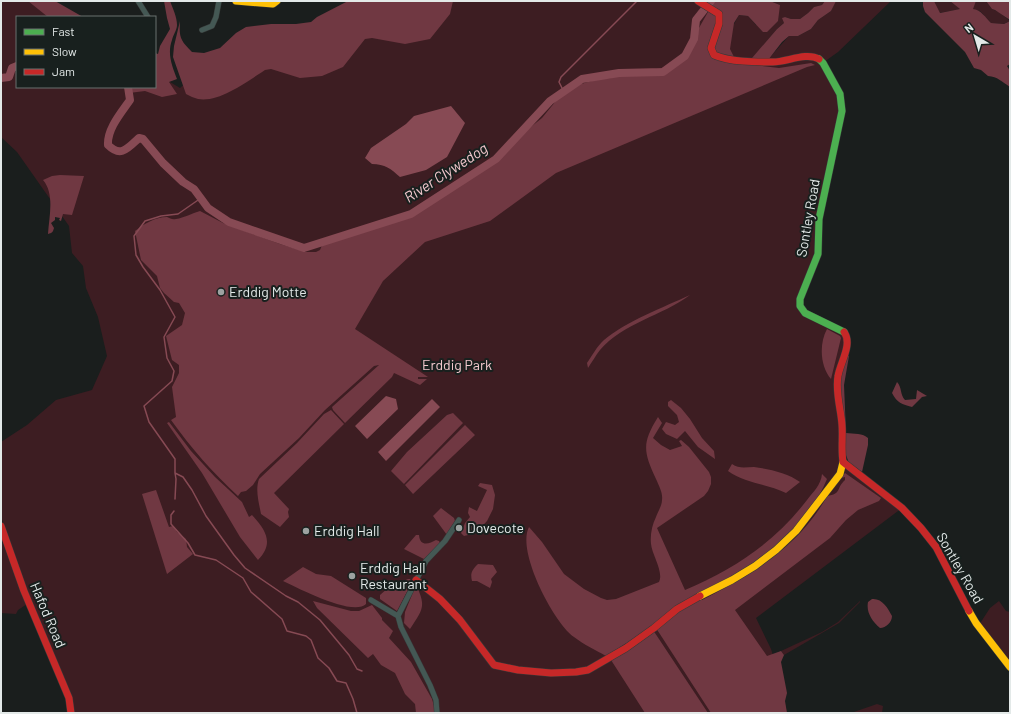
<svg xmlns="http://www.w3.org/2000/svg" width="1011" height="714" viewBox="0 0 1011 714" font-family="Barlow,sans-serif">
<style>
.green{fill:#3d1d22}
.forest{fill:#703842}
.water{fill:#874a54}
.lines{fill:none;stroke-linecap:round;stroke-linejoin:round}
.stream{stroke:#874a54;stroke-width:1.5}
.river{stroke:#874a54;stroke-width:8}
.street-casing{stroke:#373a39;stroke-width:6}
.fast-casing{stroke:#373a39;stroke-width:8}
.slow-casing{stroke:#373a39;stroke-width:8}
.jam-casing{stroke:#373a39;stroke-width:8}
.street{stroke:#445854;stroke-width:5}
.fast{stroke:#4caf50;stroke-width:7}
.slow{stroke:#ffc107;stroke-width:7}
.jam{stroke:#c62828;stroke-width:7}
.poi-dot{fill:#9da2a1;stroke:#18201e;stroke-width:1.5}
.labels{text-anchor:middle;stroke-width:4;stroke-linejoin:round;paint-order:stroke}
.street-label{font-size:14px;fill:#e3e9e8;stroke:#18201e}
.poi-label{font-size:14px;fill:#e3e9e8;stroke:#18201e;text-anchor:start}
.park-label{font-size:14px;fill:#f4c9ce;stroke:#18201e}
.water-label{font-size:15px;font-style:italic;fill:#f2c7cd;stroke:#18201e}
</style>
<rect width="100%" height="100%" fill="#1a1e1d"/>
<path class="green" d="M1 1H46L67 17H17V87H155V73L180 88 191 78 429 1H698L734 24 739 15 748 16 756 25 780 5 770 1H825L822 5 814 7 808 13 800 19H791L785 17 783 18 784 23 777 29 762 47 771 56 789 36H798L811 29 818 20 831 11 835 1H891L838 52 824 62 818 58 840 94 842 111 819 219 818 254 800 306 847 335 838 376 843 462 902 508 756 618 771 649 777 668 787 713H74L70 697 9 545 1 516V442L27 425 56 400 92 390 107 356 98 317 86 288 83 266 72 253 69 226 17 152 1 137Z
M934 1H950L961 9 939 13Z
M976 1H986L992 9 999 12 1010 21 1004 24 991 23 980 11 972 9Z
M1 539 27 604 18 610 16 614 1 613Z
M860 601V602L839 623 784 655 781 651 822 632 838 622Z
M999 601 1006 611 1010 612V658L1006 659 979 625 990 608Z
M877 704 883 706 882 713H851Z"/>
<path class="forest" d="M28 1H55L83 17H48Z
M164 1H170C173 9 177 17 177 25 177 30 173 35 172 40 167 54 172 66 177 79L169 82 177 94 162 97 145 91 129 93 127 87H155V53L158 54 160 46 170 29 167 18Z
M348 1H453L450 14 430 39 405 44 372 38 365 39 343 67 322 76 300 78 271 69 265 70C248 81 219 103 198 99 194 98 190 96 186 94L173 57 174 46 180 21C179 37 180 40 192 52L204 53 220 48 236 33 246 27 271 24H296L311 22 317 17Z
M701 1H770L780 5 778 21 767 32H763L748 16 739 15 734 23 730 49 734 57 752 58 777 29 784 23 782 18 785 17 791 19H800L808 13 814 7 822 5 825 1H836L831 11 818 20 811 29 798 36H789L782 42 768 60 755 65 779 68 811 63 815 65 807 67 556 173 490 221 425 242 383 281 355 329 428 377H431H418V379H427L420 385 394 373 392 377 345 423 333 410 332 407 379 365 374 366 325 410 299 438 260 474 253 485 246 491 241 492 238 496C213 473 191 448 171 420L176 417 172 387 179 373V365L172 360 166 336 182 325 185 313 179 303 174 302 164 293 160 288 157 276 141 260 135 231C144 224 155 217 167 217 170 218 172 220 176 219 184 218 192 213 200 211L223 223 280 244 306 252H316L320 250 323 243 329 239 352 229 394 219 418 209 435 199 452 187 482 171 490 165 512 142 542 118 560 96 570 87 599 79 612 78V75L640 72 678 65 688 57 690 51 691 42 708 12 706 4Z
M923 1H934L940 13 960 9 950 1H976L973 9C980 9 986 18 991 23L1004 24 1010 21V64L1007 66 1010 71V87C1001 81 998 77 988 76L981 70 974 68 965 52 925 12 923 6Z
M986 1H1010V20L995 10 992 9Z
M60 175 84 176 72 215 63 214 61 221 59 220 60 218 55 217V220L51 223 54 228C53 232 52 233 48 234 49 217 55 194 43 180L52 176Z
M690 295C662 316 623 323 600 350 596 355 592 362 588 368L587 363C592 356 597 346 604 340 625 322 664 307 690 295Z
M827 329 840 336 841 338 831 379C820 366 819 344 827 329Z
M846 354 849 356 844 385 846 433C854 434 863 433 868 438V445L862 472 849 463 844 450 839 390 840 376Z
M897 382C902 387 900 395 905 400L916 399 917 390 927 396 922 397 912 407C902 404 897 403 892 393Z
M671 400 681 408 690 419 702 438 714 451 715 459 698 447 685 431 677 439 666 434 662 429 666 422 675 425 679 422 677 415 668 406V402Z
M331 410 344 424 274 493 289 509 288 512 289 517 280 527 261 514C259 503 255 490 259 479L297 443 324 414Z
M453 413 463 423 404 484 391 471 407 452 447 415Z
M658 417 662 423 653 438 661 445 670 450 682 446 679 441 681 440 689 447 709 472 711 477V484L708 491 704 496 657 528 685 590C734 569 774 543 807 500 813 492 821 485 822 474L827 479C814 512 784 540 757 561L606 656C596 650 584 645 574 637 554 623 516 551 529 527L542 542 564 574 584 589 601 598 607 600 616 599 659 582C664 572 652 555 651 544 650 535 652 525 656 517 658 511 662 506 662 500 663 493 659 486 656 479 643 451 642 443 658 417Z
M169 422 191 451 215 477 242 502 249 517 252 515C265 529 275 543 258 560L240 537 202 473 167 423Z
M465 425 475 435 413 494 405 485Z
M732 464C739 469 746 467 754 467 769 469 788 473 800 482L786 493C767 484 745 483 728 471Z
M845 473 881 498 879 501 858 510 846 520 830 538 735 610 767 656 781 651 784 655 781 662 787 693 785 701 787 713H711L656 628 697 598 702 600C750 576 801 545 827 496 842 494 836 488 845 480V477L841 478Z
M480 483 492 485 495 495 493 509 487 521 476 533 464 536 461 533 465 523 470 517 468 513 469 507 477 511 487 490 478 486Z
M156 490 169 527 173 526 177 532 186 539 187 547 193 554 167 574 142 494Z
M441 508 454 518 455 521 447 535 433 516Z
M416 535H419C420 547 429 544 436 540L439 541 440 543 424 559 404 549Z
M478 564 493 565 497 572 491 579 492 582 490 588 477 581H472C470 573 472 570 478 564Z
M303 567 316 574 331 576 366 598V604C353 617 298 588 283 581Z
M408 579H410L412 582 397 611 380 599V595L388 588Z
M416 585C427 607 422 610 410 629L404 623 405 612Z
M872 599C882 598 888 608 892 616 892 622 886 628 880 628 872 621 866 612 868 602Z
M313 601 351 611H359L372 605 382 618V620L393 631 389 638 411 662 432 699 436 713H416L415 704 405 694 395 673 381 665 373 654 368 658 317 608Z
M653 630 708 713H645L611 660Z"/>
<path class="water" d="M451 106 465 123 447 157 426 170 400 177C391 169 385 164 372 164L365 158 371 148 406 124 414 116Z
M386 396 396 399 398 409 367 439 355 426Z
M432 399 440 407 386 461 378 452Z"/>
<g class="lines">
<path class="stream" d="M564 92 559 82 561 77 637 1
M175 473 183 477 192 490 206 516 234 555 245 568 286 596 298 602 320 620 349 655 357 669 362 671
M175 499 176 479 175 473V459L149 422 144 406 172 381 174 371 167 358 164 337 175 317 160 290 143 267 136 255 134 236 145 221 161 216 178 214 201 198
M174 511 171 515V524L188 543 195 555 216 560 243 578 251 592 282 619 287 631 306 636 311 640 318 658 329 668 337 681 346 683 353 699 357 713"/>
<path class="river" d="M1 78 9 77 12 68 17 66
M128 87 130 100C121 113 107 129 108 145 121 158 128 148 139 138L143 139 163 163 183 182 194 189 208 208 229 222 304 248 411 214 496 159 550 101 582 79 619 73 663 72 685 56 694 39 696 20 711 1"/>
<defs>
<path id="street" d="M138 1 148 17
M202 30 212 26 216 17 219 1
M371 600 398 616
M437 713 436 700 430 685 401 627 398 616 426 561 445 541 459 520"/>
<path id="fast" d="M819 59 823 63 840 94 842 111 819 219 818 254 800 299V306L805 313 844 332"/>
<path id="slow" d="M236 1 273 4 277 1
M700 596 732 580 755 566 776 550 796 531 840 474 843 462
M969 611 976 623 1010 667"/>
<path id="jam" d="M698 1 719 14V24L711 48 714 55C730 62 755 62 773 62 787 62 806 52 819 59
M844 332C853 344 840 363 838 376 835 392 841 409 842 425 843 437 841 450 843 462L902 508 921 528 936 547 969 611
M1 526 24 591 69 698 71 713
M416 580 440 599 460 620 494 665 518 670 551 673 576 672 588 670 626 648 654 628 677 609 700 596"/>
</defs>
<use href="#street" class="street-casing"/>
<use href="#fast" class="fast-casing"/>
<use href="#slow" class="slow-casing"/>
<use href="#jam" class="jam-casing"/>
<use href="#street" class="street"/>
<use href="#fast" class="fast"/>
<use href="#slow" class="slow"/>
<use href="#jam" class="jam"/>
</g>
<g class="poi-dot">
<circle cx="221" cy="292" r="4"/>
<circle cx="459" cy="528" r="4"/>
<circle cx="306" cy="531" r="4"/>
<circle cx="352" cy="576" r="4"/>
</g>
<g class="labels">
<g class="street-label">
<text transform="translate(808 218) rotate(-80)" y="5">Sontley Road</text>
<text transform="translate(960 568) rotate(60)" y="5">Sontley Road</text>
<text transform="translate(48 615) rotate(67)" y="5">Hafod Road</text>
</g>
<g class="poi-label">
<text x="229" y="297">Erddig Motte</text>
<text x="467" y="533">Dovecote</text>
<text x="314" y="536">Erddig Hall</text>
<text x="360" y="573">Erddig Hall<tspan x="360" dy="16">Restaurant</tspan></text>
</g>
<g class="park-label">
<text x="457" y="370">Erddig Park</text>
</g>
<g class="water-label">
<text transform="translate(446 173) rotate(-33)" y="5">River Clywedog</text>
</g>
</g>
<rect width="1011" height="714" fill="none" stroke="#e3e9e8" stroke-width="4"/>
<rect x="16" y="16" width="140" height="72" fill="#18201e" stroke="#69706f"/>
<rect x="24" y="29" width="20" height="6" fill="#4caf50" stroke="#69706f"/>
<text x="52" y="36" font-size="12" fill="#e3e9e8">Fast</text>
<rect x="24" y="49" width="20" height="6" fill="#ffc107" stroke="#69706f"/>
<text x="52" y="56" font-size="12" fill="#e3e9e8">Slow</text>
<rect x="24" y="69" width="20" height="6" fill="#c62828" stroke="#69706f"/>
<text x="52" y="76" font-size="12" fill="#e3e9e8">Jam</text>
<g transform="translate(975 36) rotate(322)" stroke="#18201e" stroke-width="3" paint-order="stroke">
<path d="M0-3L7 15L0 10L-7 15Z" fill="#e3e9e8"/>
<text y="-6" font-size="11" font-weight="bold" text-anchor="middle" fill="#e3e9e8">N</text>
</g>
</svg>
